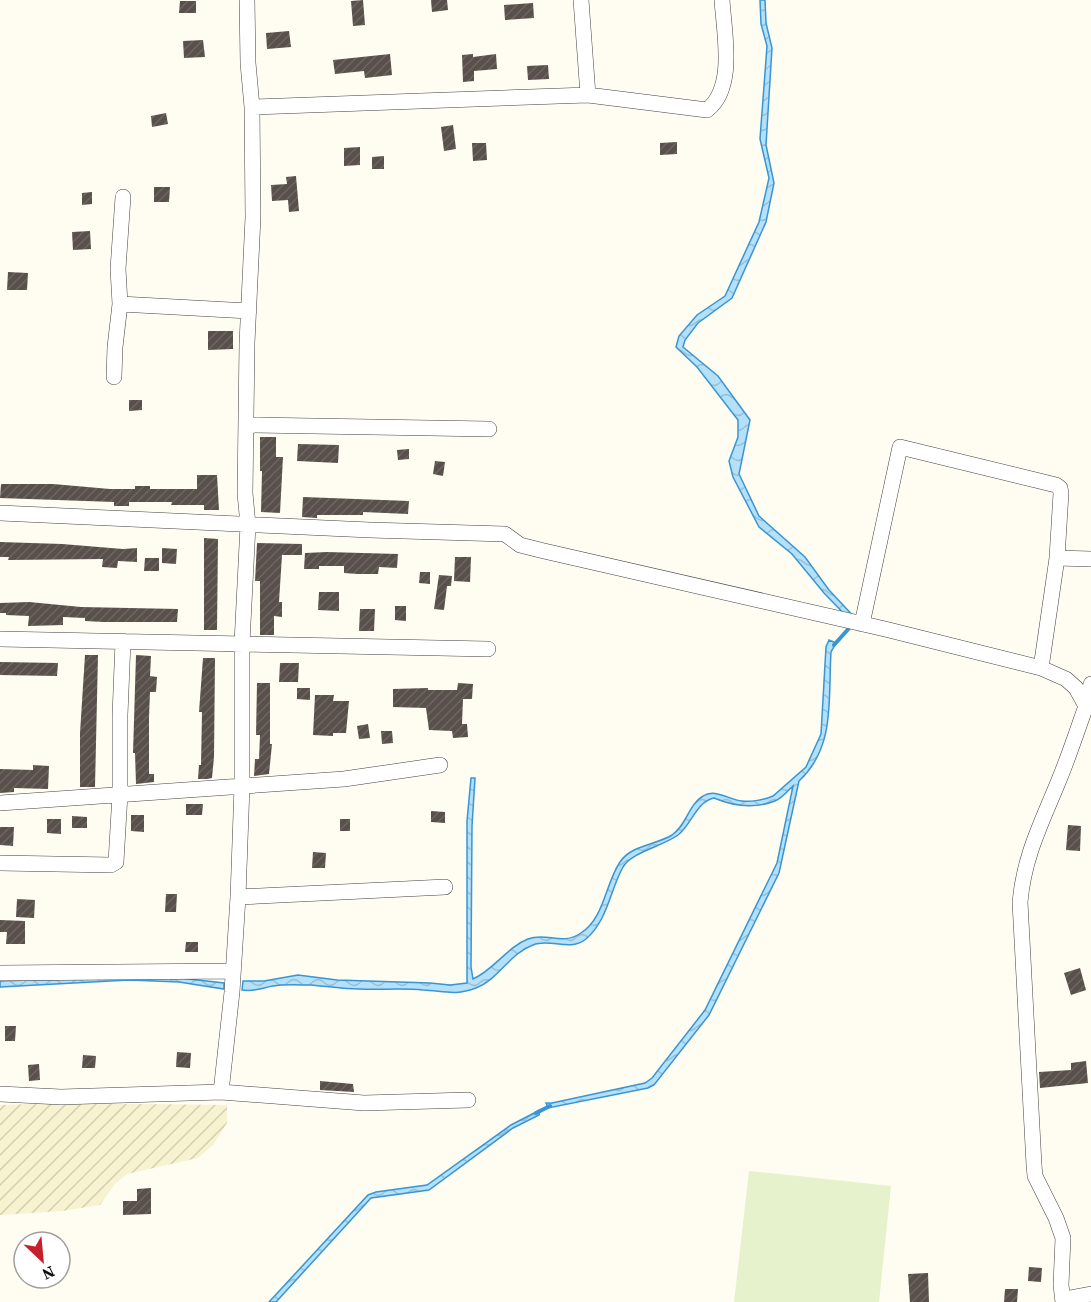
<svg xmlns="http://www.w3.org/2000/svg" width="1091" height="1302" viewBox="0 0 1091 1302" font-family="'Source Serif 4',serif">
<style>
.farmland{fill:url(#farmland-furrows)}
.pitch{fill:#e5f2cb}
.water{fill:url(#water-waves);stroke:#3796d3;stroke-width:1.5}
.lines{fill:none;stroke-linecap:round;stroke-linejoin:round}
.stream{stroke:#3796d3;stroke-width:4}
.building{fill:url(#building-hatch)}
.minor-casing{stroke:#424242;stroke-width:16}
.minor{stroke:#fff;stroke-width:15}
</style>
<defs>
<pattern id="farmland-furrows" width="10" height="10" patternUnits="userSpaceOnUse" patternTransform="scale(1.5)"><rect width="10" height="10" fill="#f7f3d0"/><path d="M-1 1l2-2M0 10L10 0M9 11l2-2" fill="none" stroke="#d3cfb1"/></pattern>
<pattern id="water-waves" width="16" height="10" patternUnits="userSpaceOnUse" patternTransform="scale(1.5)"><rect width="16" height="10" fill="#b4e0f9"/><path d="M0 5q4-4 8 0t8 0" fill="none" stroke="#9abfd4"/></pattern>
<pattern id="building-hatch" width="6" height="6" patternUnits="userSpaceOnUse" patternTransform="scale(1.5)"><rect width="6" height="6" fill="#59504b"/><path d="M-1 1l2-2M0 6l6-6M5 7l2-2" fill="none" stroke="#6c6561"/></pattern>
</defs>
<rect width="100%" height="100%" fill="#fffcf2"/>
<path class="farmland" d="M59 1103 227 1105V1123L214 1144 198 1158 127 1174 114 1185 100 1205 62 1211 0 1215V1105Z"/>
<path class="pitch" d="M749 1171 891 1186 879 1302H734Z"/>
<path class="water" d="M760 0H765L766 23 772 48 766 145 774 183 766 222 732 298 698 323 685 340 683 347 718 376 750 420 739 474 759 516 805 557 829 590 857 620 851 621 824 593 792 554 759 527 733 477 729 461 738 437V420L697 367 676 347 679 336 697 315 725 296 759 222 769 178 760 139 767 46 761 24Z
M829 640 836 643 831 652C828 698 836 747 799 781L779 873 709 1015 654 1085 648 1088 548 1108 546 1103H552L645 1083 652 1078 705 1010 777 863 793 786C788 791 781 799 775 801 754 809 733 806 714 798 696 802 692 824 678 835 663 846 632 852 623 867 610 890 608 920 586 939 570 952 550 938 533 945 510 953 499 979 476 988 455 996 444 991 423 990 402 988 381 990 359 989 343 989 326 986 310 985 298 985 285 984 273 986 261 988 256 992 242 990L243 981H264L298 975 337 980 430 983 450 985 467 983V821L471 778H475L472 826 471 967 473 979C494 970 507 947 528 939 547 932 562 946 581 933 605 917 605 884 620 862 631 845 656 845 672 835 687 825 688 805 703 796 715 788 729 800 742 801 751 802 764 800 773 796L806 767 821 734 826 647Z
M128 977 180 978 224 983V989L179 982 129 980 0 987V981Z
M540 1110 539 1115 513 1128 429 1190 371 1198 276 1302H269L368 1195 376 1192 427 1185 511 1125Z"/>
<g class="lines">
<path class="stream" d="M834 645 851 626
M536 1113 550 1106"/>
</g>
<path class="building" d="M363 0 365 25 353 26 351 1Z
M431 0H447L448 10 432 12Z
M180 1H196V13H179Z
M533 3 534 18 505 20 504 5Z
M289 31 291 47 267 49 266 33Z
M203 40 205 57 184 58 183 41Z
M390 54 392 75 365 78 364 71 335 74 333 60Z
M473 54V57L496 54 497 69 474 71V81L463 82 462 55Z
M548 65 549 79 528 80 527 66Z
M166 113 168 124 152 127 151 116Z
M453 125 456 149 444 151 441 127Z
M677 142V154L660 155V143Z
M472 143H486L487 160 473 161Z
M360 147V165L344 166V148Z
M384 156V169H372V157Z
M296 176 299 211 289 212 288 200 272 201 271 185 287 184 286 177Z
M154 187H170L169 202H154Z
M92 192V204L82 205V193Z
M90 231 91 249 73 250 72 232Z
M8 272 28 273 27 290H7Z
M208 331H233V349L208 350Z
M129 400H142V410L129 411Z
M260 437H276V457H283L280 513 261 512 262 471H260Z
M298 444 339 445 338 463 297 461Z
M409 449V459L398 460 397 450Z
M435 461 445 462 443 476 433 474Z
M197 475H217L219 510H204V505H171L172 502H129V506H114V502L0 498 1 484H53L110 489H135V486H150V489H197Z
M303 497 409 501 408 514 363 512V515H317V518L302 517Z
M204 538 218 539 217 630H204Z
M0 542 62 544 123 549 137 548V562L118 561 117 568 102 567 103 559 8 560 9 557H0Z
M257 543 302 544V555H282L279 602H282V617L274 616V635H260V581H255Z
M162 548 177 549 176 564 162 563Z
M327 552 398 554 397 568 379 567 378 574H358L344 573V566H319V569H304L305 553Z
M455 557H471L470 582 454 581Z
M145 558H159V571H144Z
M420 572H430V584L419 583Z
M439 575 452 576 451 586H447L444 610 434 609Z
M319 592H339V611L318 610Z
M29 602 81 607 178 609 177 622H104L85 621V618L63 617V625L28 626 29 616 6 615V613H0V603Z
M395 606H406V621L395 620Z
M360 609H375L374 631H359Z
M85 655H98L95 787H80V733Z
M136 655 151 656 150 676 157 677 156 692H150L149 717V774H154V782L136 784 135 753H133Z
M203 658H215L214 757 212 778 207 779H198L199 765H201L202 712H199Z
M0 662 58 663 57 676 0 675Z
M280 663H299L298 682H279Z
M257 683H270V744H272L269 774 254 776 255 759H259L260 735H256Z
M458 683 473 684 472 699H463L462 724H467L468 737 453 738 452 731 429 730 426 708 393 707V689L428 688V690H457Z
M297 688H310V700L297 699Z
M315 695H334L333 701H349L346 733H333V736L313 735Z
M368 724 370 738 359 739 357 726Z
M381 731H392L393 743 382 744Z
M33 765 49 766 48 789 14 788V792L0 793V769L33 770Z
M186 804H203L202 815H186Z
M431 811 445 812V823L431 822Z
M131 815H144V832L131 831Z
M72 816 87 817V828H72Z
M47 819H61V834L47 833Z
M340 819H350V831H340Z
M1068 825 1081 826 1080 851 1066 850Z
M0 827H14L13 846 0 845Z
M313 852 326 853 325 868H312Z
M166 894H177L176 912H165Z
M17 899 35 900 34 918 16 917Z
M0 920 25 921V944H6L7 932H0Z
M186 942H198V952H185Z
M1080 968 1086 990 1071 995 1064 973Z
M5 1026H16L15 1041H5Z
M177 1052 191 1053 190 1068 176 1067Z
M83 1055 96 1056 95 1068H82Z
M1086 1061 1088 1083 1040 1088 1039 1072 1071 1070V1063Z
M39 1064 40 1080 29 1081 28 1065Z
M320 1081 353 1084 354 1092 320 1090Z
M151 1188V1214L123 1215V1201H137V1189Z
M1029 1267 1042 1268 1041 1282 1028 1281Z
M928 1273 929 1302H910L908 1274Z
M1005 1289H1018L1017 1302H1004Z"/>
<g class="lines">
<defs>
<path id="minor" d="M581 0 588 95
M252 107 588 95 707 110C736 88 724 33 722 0
M120 304 249 311
M114 377 115 347 120 304 118 269 123 197
M247 425 489 429
M0 513 370 530 505 534 520 545 544 551 885 629 1041 668 1066 679 1076 688 1086 706 1091 684
M862 624 900 447 1056 485 1060 488 1061 493 1057 558
M0 639 488 649
M1041 668 1057 558 1091 559
M0 803 344 779 440 765
M0 863 111 865 116 862 120 794V715L123 641
M238 897 445 887
M0 973 233 971
M221 1092 232 992 238 897 242 786V643L248 525 245 493 247 343 253 217 252 107 248 63 247 0
M0 1094 61 1097 221 1092 364 1103 468 1100
M1064 1299 1091 1294
M1063 1302 1061 1285 1063 1238 1056 1218 1035 1176 1034 1165 1020 902C1024 856 1042 822 1059 780 1069 756 1077 731 1086 706L1091 707"/>
</defs>
<use href="#minor" class="minor-casing"/>
<use href="#minor" class="minor"/>
</g>
<g transform="translate(42 1260) rotate(154)"><circle r="28" fill="#ffffff" stroke="#9f9f9f" stroke-width="1.5"/>
<path d="M0-4.5L10 22L0 15L-10 22Z" fill="#c6202a"/>
<text y="-9" font-size="16" font-weight="bold" text-anchor="middle" fill="#0f0f0f">N</text>
</g>
</svg>
